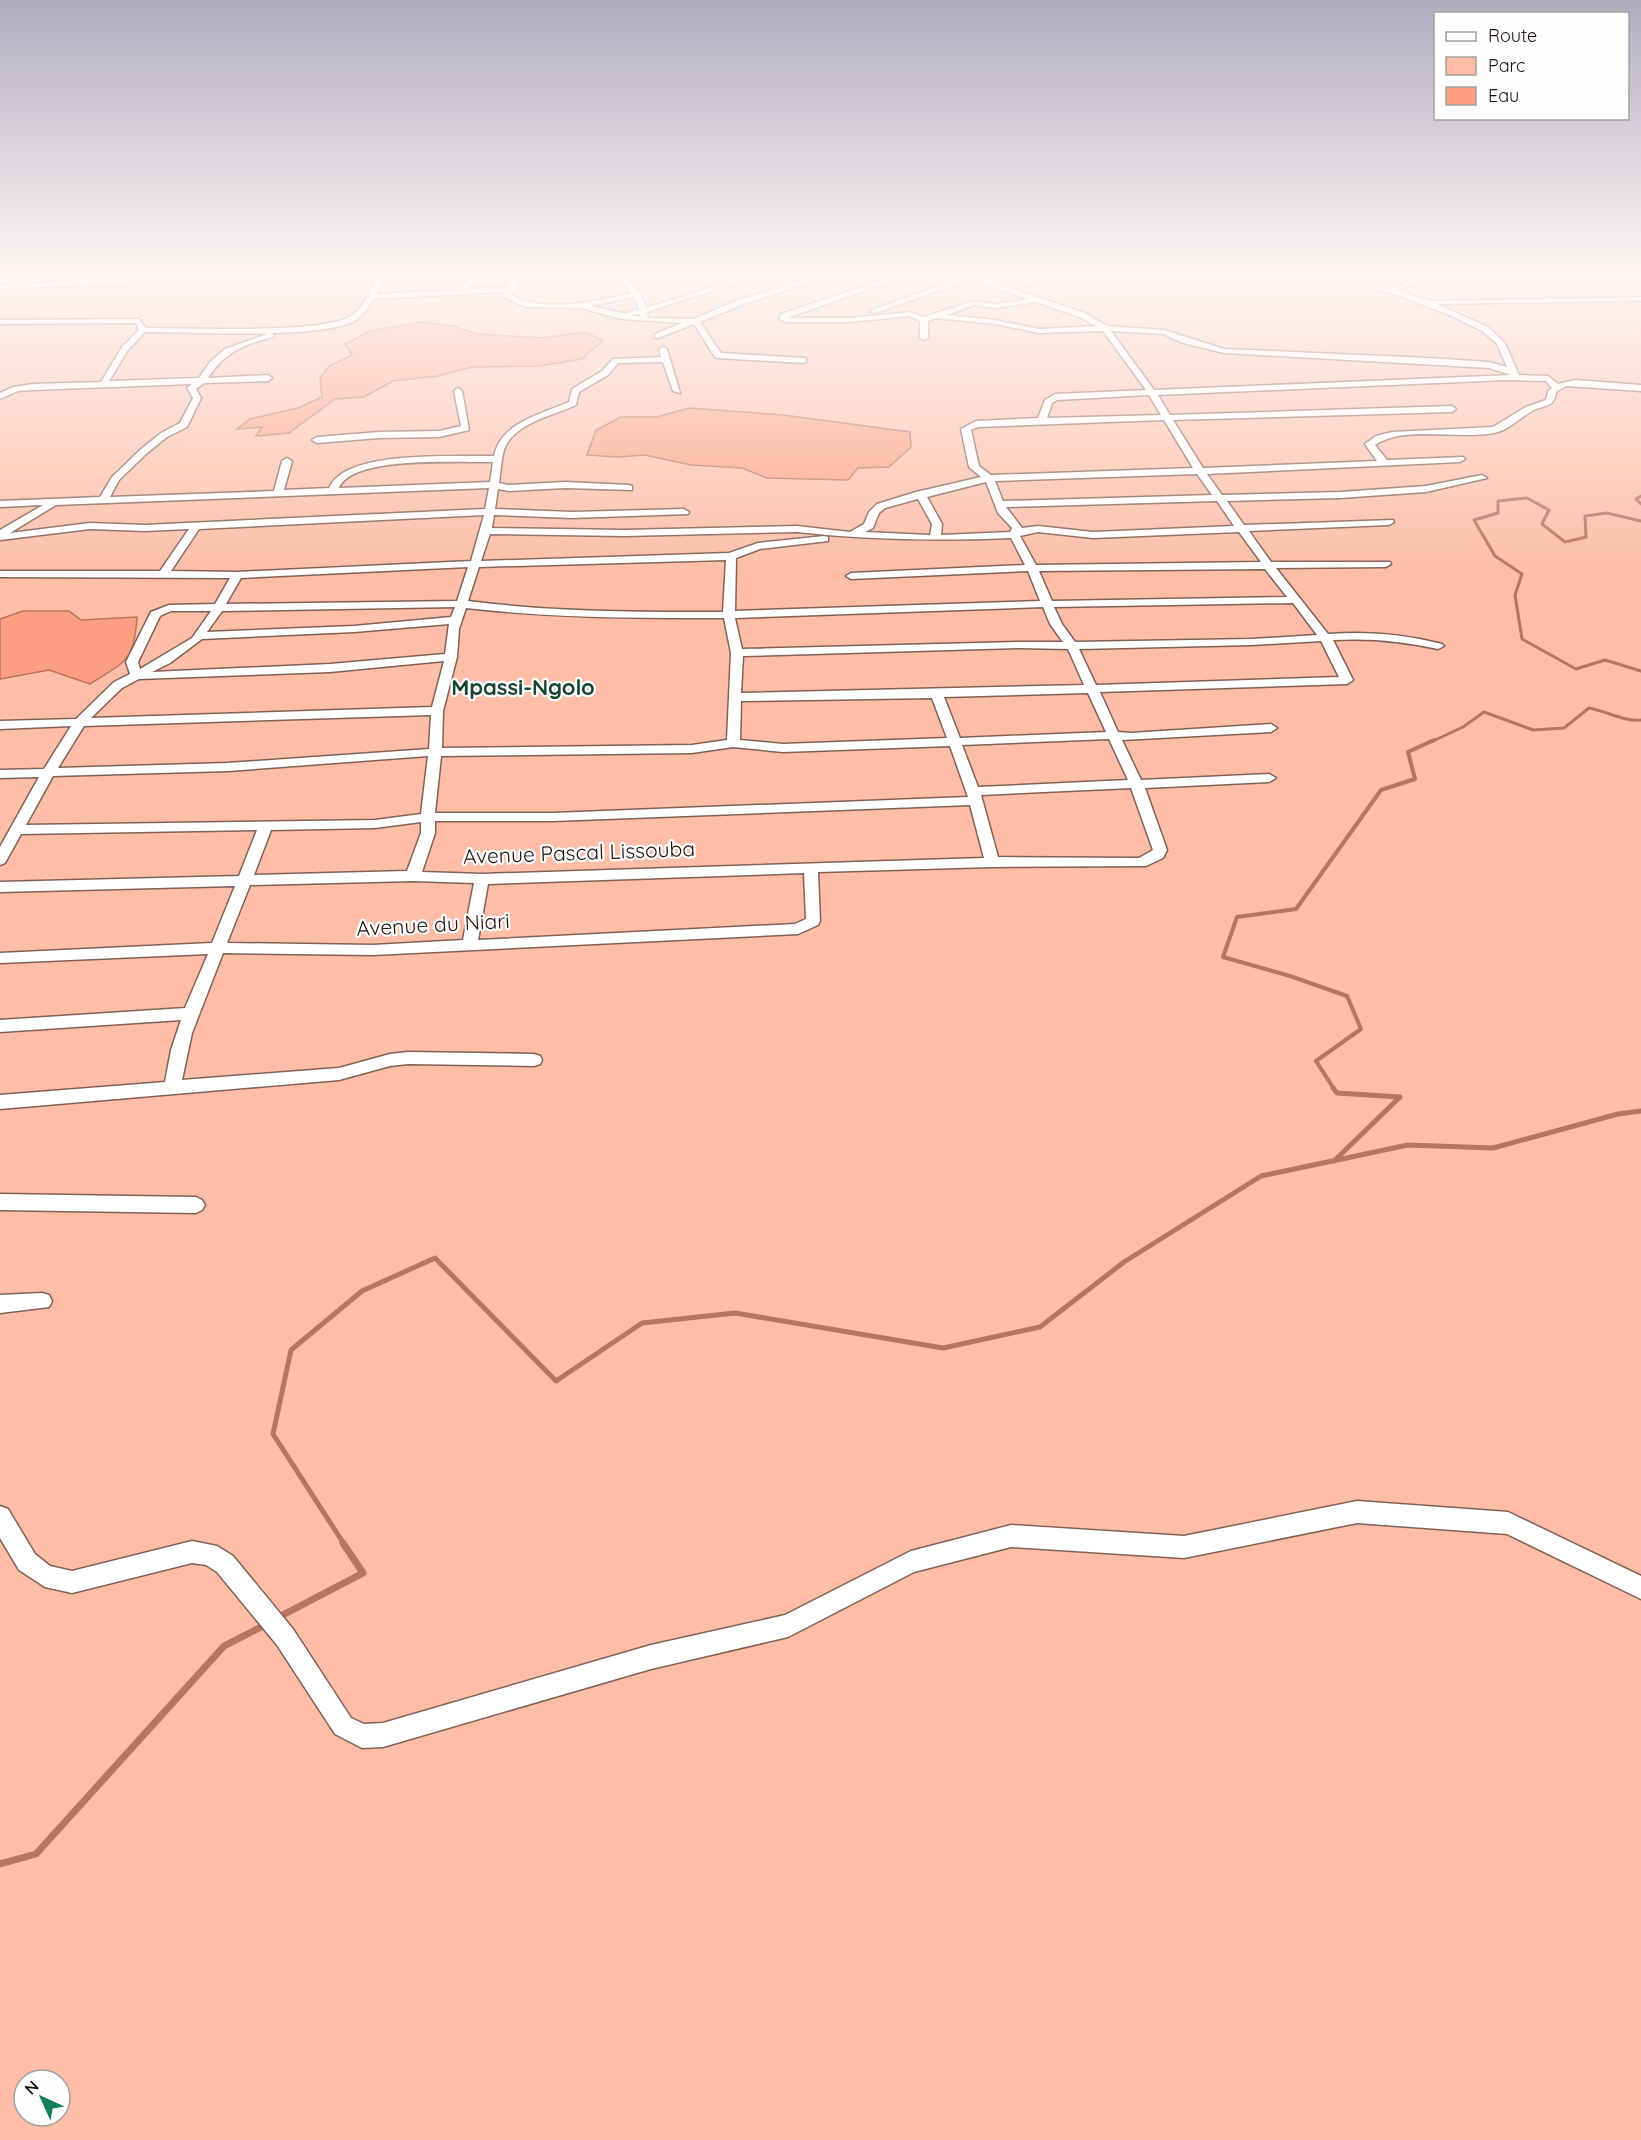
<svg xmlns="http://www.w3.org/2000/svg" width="1641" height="2140" viewBox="0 0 1641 2140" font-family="Quicksand,sans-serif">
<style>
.green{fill:#fdbda7;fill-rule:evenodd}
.water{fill:#fc9f80;stroke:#b9745d;stroke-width:1.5}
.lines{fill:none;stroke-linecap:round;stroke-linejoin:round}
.stream-far3{stroke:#b9745d;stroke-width:3}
.stream-far2{stroke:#b9745d;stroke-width:4}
.stream-far1{stroke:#b9745d;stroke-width:5}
.stream{stroke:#b9745d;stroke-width:7}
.street-casing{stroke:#816155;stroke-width:3}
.street{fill:#fff;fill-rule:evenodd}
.labels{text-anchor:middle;stroke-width:4.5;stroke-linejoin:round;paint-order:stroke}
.street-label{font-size:21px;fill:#1d110c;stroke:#fefefe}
.far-district-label{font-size:22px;font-weight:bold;fill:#174533;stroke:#fefefe}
</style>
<rect width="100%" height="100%" fill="#fdede8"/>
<path class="green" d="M0 274H1641V2140H0ZM24 2080H60V2116H24Z"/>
<path class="water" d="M420 322 453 326 477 334 543 338 586 332 603 341 582 359 540 366 472 367 438 376 393 381 364 397 335 399 289 433 256 436 262 427 237 429 250 419 298 408 322 397 320 378 329 366 352 355 345 344 371 331Z
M689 408 783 415 910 432 911 447 889 467 858 468 848 480 767 478 742 468 691 465 645 455 618 457 587 455 596 430 621 417H657Z
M23 611H69L81 620 137 617C134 663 125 661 90 684L49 670 0 679V619Z"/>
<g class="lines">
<path class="stream-far3" d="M1641 496 1636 499 1641 504
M1641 521 1607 513 1585 516 1586 537 1565 542 1542 524 1549 510 1527 498 1498 501V513L1474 520 1495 556 1522 574 1515 595 1522 639 1576 669 1605 660 1641 671
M1431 742 1463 727 1484 712 1533 730 1564 728 1589 708C1606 711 1625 722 1641 720"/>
<path class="stream-far2" d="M1334 1089 1316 1061 1361 1029 1347 996 1290 976 1223 957 1237 917 1296 909 1381 790 1415 779 1408 752 1434 740"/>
<path class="stream-far1" d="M1333 1088 1337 1093 1400 1097 1334 1161
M344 1544 273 1434 291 1350 362 1291 435 1258 556 1381 642 1323 735 1313 943 1348 1040 1327 1124 1262 1261 1176 1408 1145 1493 1148 1618 1114 1641 1111"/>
<path class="stream" d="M277 1618 363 1573 343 1543
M0 1864 36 1854 224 1646 267 1624"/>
<defs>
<path id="street" d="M190 274H219L146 282 0 289V285Z
M377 274H385L377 294 452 290 483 274H492L465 289 509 287 507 274H515L517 289 511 295C547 314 593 301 632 293L612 274H621L640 292 646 308 753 274H764L647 312 648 318 694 319 738 300 824 274H835L744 304 700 322 721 353 806 358V362L803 363 718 358 715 357 694 324 658 338H655V334L682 323 621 319 581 308 525 307 503 297 505 292 374 299C369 305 363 316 356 320 324 340 189 332 145 332L128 350 109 381 199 378 210 362 225 349 270 333 274 335 273 337C243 345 226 351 208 378L268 375 272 378 268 381 204 383 196 389 201 398 187 427 167 437 146 454 119 480 110 497 274 491 282 461 287 458 292 461 284 490 329 488C345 449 456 457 494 456 501 422 542 414 569 402L572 389 602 371 613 359 661 357 659 349 663 347 667 349 680 393 673 391 663 362 618 363 608 375 579 392 576 405C554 415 519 422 506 445 501 455 501 472 499 483L509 485 565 482 629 485 632 486V490L565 488 509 491 498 489 495 509 572 512 684 509 689 512 688 514 572 518 494 515 492 528 624 530 797 526 850 532 864 524 869 512 877 504 916 492 981 477 969 467 961 429 976 421 1038 418 1045 400 1055 394 1146 390 1103 331 1039 333 995 324 936 318 928 321V338L924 340 920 338V321L909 316 850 322H786L779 319 781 314 901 274H912L787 318H850L910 312 924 317 973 301 995 304 1027 299 970 279 876 313 869 311 963 277 958 274H976L1007 287 1045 274H1056L1014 289 1085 313 1107 326 1164 330 1224 349 1429 358 1489 362 1507 367 1497 344 1482 331 1452 316 1403 297 1326 274C1346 274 1376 290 1391 287 1408 284 1422 274 1441 274L1397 290 1430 301 1641 297V301L1437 304 1488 327 1505 343 1519 375 1548 376 1558 384 1575 380 1641 385V391L1566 386 1556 392C1555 407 1545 405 1534 410 1520 417 1510 430 1494 433 1459 440 1405 425 1375 445L1387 460 1463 457 1465 459 1460 462 1207 474 1222 495 1340 492 1426 486 1482 475 1487 478 1426 492 1340 498 1227 501 1244 525 1393 520 1394 522 1389 525 1249 531 1271 562H1390L1391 564 1386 567 1276 568 1328 634C1368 631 1404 634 1442 644L1444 646 1438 649C1402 641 1369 638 1333 640L1353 680 1347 684 1100 692 1118 732 1131 733 1271 724 1277 728 1271 732 1122 740 1141 780 1269 774 1276 778 1269 782 1145 788 1167 850 1163 858 1146 866 992 867 818 872 820 921 818 925 798 934 373 955 223 953 192 1033 182 1080 339 1068 390 1054 408 1052 534 1054 540 1056 542 1060 540 1064 534 1066 408 1064 390 1066 339 1080 0 1109V1095L165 1082 171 1050 181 1020 0 1032V1020L185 1008 208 954 0 963V953L212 943 235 886 0 892V882L239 876 257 830 21 834 5 863 0 865V847L39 777 0 778V770L44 769 71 726 0 729V721L76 719 114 682 130 674 126 662 151 612 169 605 215 604 230 578 0 577V571H160L189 529 145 531 90 529 0 540V530L43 505 0 507V501L100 497 112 477 140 450 161 433 180 423 193 398 187 388 192 384 33 390 18 391 0 399V393L13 387 33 384 101 382 122 347 139 330 136 323 0 324V320L139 319 146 328C185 328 324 334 351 316 365 307 371 289 377 274ZM634 297 639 309 625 313 629 315 640 314V317L591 306ZM1036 302 1079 317 1096 326 1039 329 995 320 947 315 974 305 995 308ZM1111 331 1163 334 1183 343 1224 353 1489 368 1511 375 1154 390ZM1506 380 1546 381 1552 388 1548 391 1546 400 1526 407 1493 427 1392 432 1376 436 1365 444 1377 461 1203 468 1173 420 1452 412 1456 409 1452 406 1170 415 1158 395ZM1149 395 1161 415 1047 418 1052 403 1057 400ZM1164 420 1193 468 991 475 979 466 971 430 978 427ZM493 462 490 482 339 488C352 455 461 463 493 462ZM1197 474 1212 495 1003 501 995 481ZM986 482 998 513 1012 528 1010 532 941 535 942 524 927 497ZM489 488 485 509 145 525 90 523 10 533 56 505ZM918 499 932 524 930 535 865 532 873 528 879 513 885 508ZM1217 501 1234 526 1093 532 1038 526 1022 528 1006 507ZM484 515 471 561 237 572 171 571 199 529ZM797 532C869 540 939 541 1011 538L1025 565 851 573 846 576 851 579 1028 571 1040 601 735 611 736 558 760 549 828 541V537L824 536 758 543 729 553 481 561 490 534 624 536ZM1038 532 1093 538 1239 532 1261 562 1036 565 1020 536ZM726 560 723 612C638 612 553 612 468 601L479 567ZM468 567 457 601 226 604 241 578ZM1265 569 1287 597 1052 601 1039 571ZM1293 603 1317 635 1252 639 1075 642 1062 624 1054 607ZM455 607 451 617 354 626 207 632 222 611ZM1043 607 1050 624 1063 642H1019L742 649 735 618ZM466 608C552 618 637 618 724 618L731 653 727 740 692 745 442 748 443 711 457 657 459 629ZM171 611H211L192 638 140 669 138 662 160 616ZM449 624 445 654 330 664 152 672 170 663 202 639 354 632ZM1321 641 1339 677 1096 685 1079 649 1252 645ZM1019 648 1068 649 1084 685 741 693 743 656ZM444 661 432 707 91 718 122 688 139 679 330 672ZM1088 693 1106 732 960 738 944 697ZM932 698 947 738 783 744 740 740 741 701ZM431 715 429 749 228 763 58 768 84 726ZM1109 739 1128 780 978 787 962 745ZM950 746 968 797 553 813H435L441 756 692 753 733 747 783 752ZM428 756 421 814 375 820 26 825 53 776 228 771ZM1131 788 1153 850 1139 858 998 857 981 795ZM970 805 984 858 482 874 422 872 435 833V821H553ZM421 822V833L407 871 254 875 271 830 375 828ZM804 873 806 919 795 924 478 940 488 884ZM413 881 474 883 463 940 373 945 227 943 250 885Z
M458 388 462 391 469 430 439 437 379 438 317 443 312 440 317 437 379 432 439 431 461 426 454 391Z
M0 1194 196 1197 202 1200 205 1205 202 1210 196 1213 0 1210Z
M42 1293 49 1295 52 1301 49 1307 0 1313V1295Z
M1357 1501 1508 1512 1641 1576V1599L1507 1534 1357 1523 1184 1558 1011 1547 914 1572 788 1637 651 1669 383 1747 362 1748 335 1734 277 1645 217 1572 206 1565 192 1563 72 1593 45 1587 19 1570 0 1538V1506L8 1509 35 1554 50 1566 72 1571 192 1541 217 1546 233 1556 293 1629 351 1718 364 1724 383 1723 651 1645 785 1615 911 1551 1011 1525 1184 1536Z"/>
</defs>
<use href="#street" class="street-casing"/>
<use href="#street" class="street"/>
</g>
<linearGradient id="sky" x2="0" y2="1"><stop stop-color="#b0acbe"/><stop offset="0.48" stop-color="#fef7f5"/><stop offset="1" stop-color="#fef7f5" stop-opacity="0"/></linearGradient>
<rect width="1641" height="574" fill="url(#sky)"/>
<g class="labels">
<g class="street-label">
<text transform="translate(579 853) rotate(-2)" y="7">Avenue Pascal Lissouba</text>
<text transform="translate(433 925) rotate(-3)" y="7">Avenue du Niari</text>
</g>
<g class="far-district-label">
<text x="523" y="695">Mpassi-Ngolo</text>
</g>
</g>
<rect x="1434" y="12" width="195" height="108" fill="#fefefe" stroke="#a49f9d" stroke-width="1.5"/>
<rect x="1446" y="32" width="30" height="9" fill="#ffffff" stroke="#a49f9d" stroke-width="1.5"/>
<text x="1488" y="42" font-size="18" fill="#1d110c">Route</text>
<rect x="1446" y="57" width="30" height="18" fill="#fdbda7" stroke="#a49f9d" stroke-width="1.5"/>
<text x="1488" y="72" font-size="18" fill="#1d110c">Parc</text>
<rect x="1446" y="87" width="30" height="18" fill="#fc9f80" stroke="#a49f9d" stroke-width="1.5"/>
<text x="1488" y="102" font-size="18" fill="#1d110c">Eau</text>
<g transform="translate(42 2098) rotate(315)"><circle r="28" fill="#fefefe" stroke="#a49f9d" stroke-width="1.5"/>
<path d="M0-4.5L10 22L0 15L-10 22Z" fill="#127f5b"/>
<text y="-9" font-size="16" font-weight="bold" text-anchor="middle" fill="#1d110c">N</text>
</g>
</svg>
